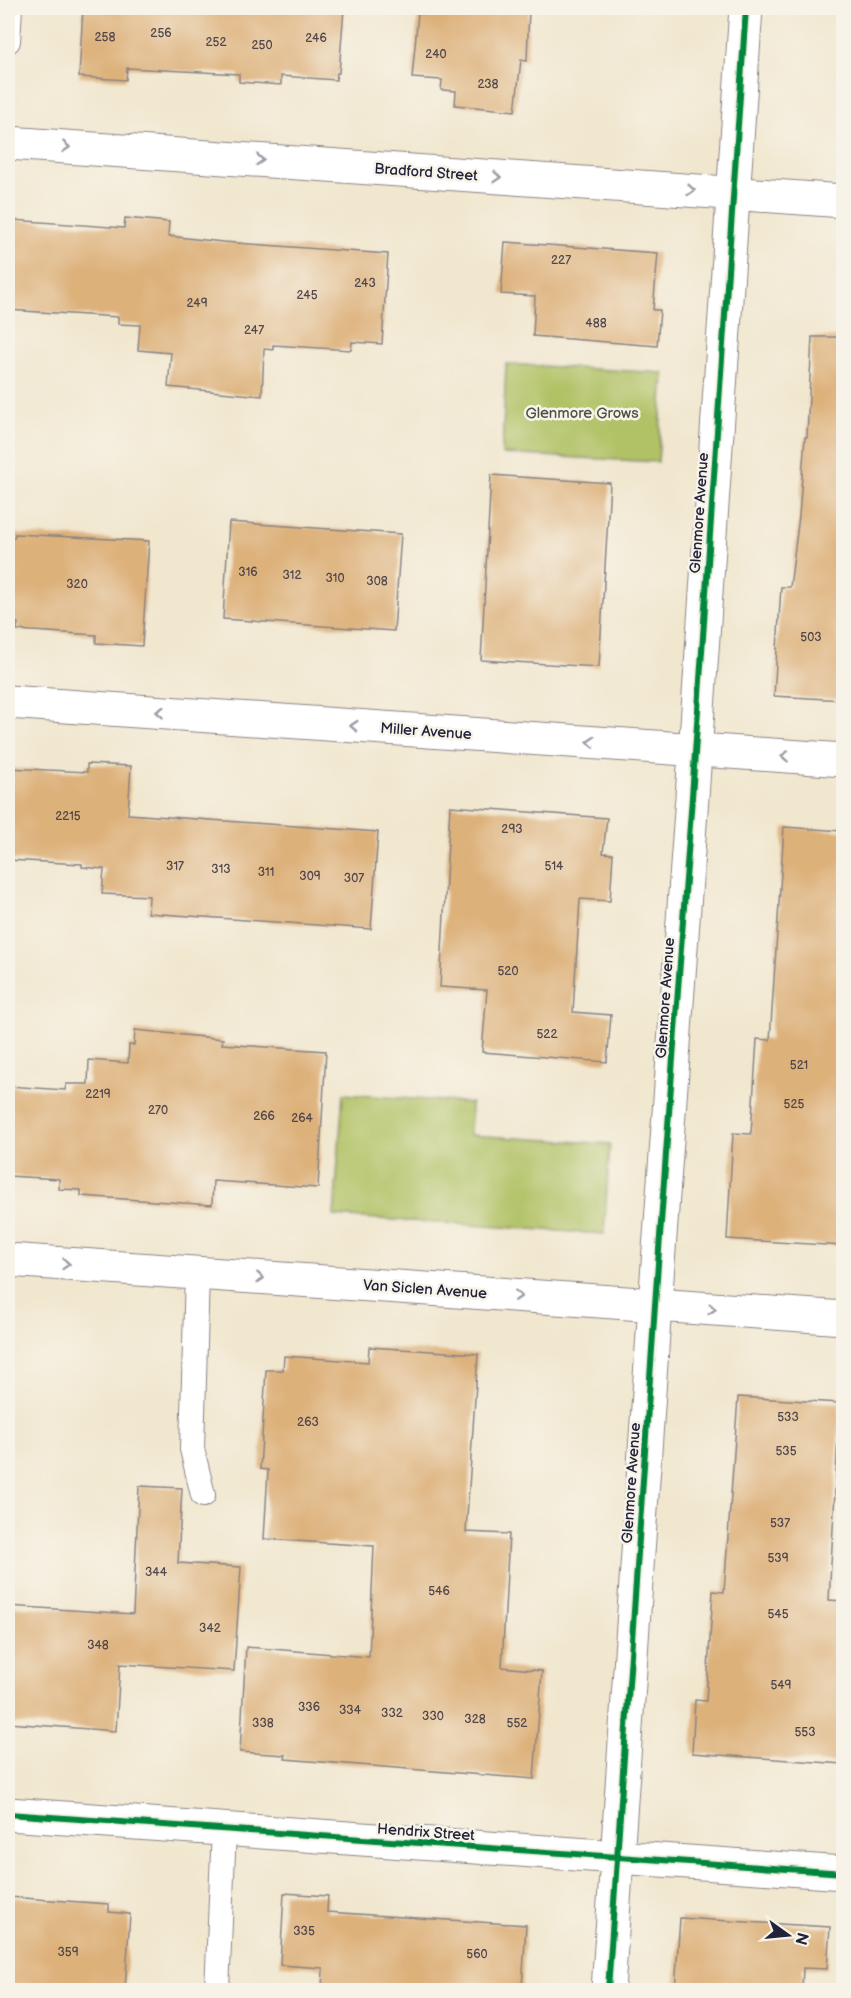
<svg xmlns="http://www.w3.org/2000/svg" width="851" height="1998" viewBox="0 0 851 1998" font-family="'Balsamiq Sans',sans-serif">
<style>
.green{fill:#b1c266;stroke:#6a7250;stroke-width:1.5}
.building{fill:#ddb17a}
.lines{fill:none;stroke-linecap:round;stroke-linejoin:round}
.service-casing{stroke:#8a8485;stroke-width:26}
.minor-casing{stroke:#8a8485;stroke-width:35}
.service{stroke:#fff;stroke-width:24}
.minor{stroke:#fff;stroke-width:33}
.cycleway-casing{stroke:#f7f3e8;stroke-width:10}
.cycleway{stroke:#00873e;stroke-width:6}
.oneway{stroke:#9c9ca7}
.labels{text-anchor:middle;stroke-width:5;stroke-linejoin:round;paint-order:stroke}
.number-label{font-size:12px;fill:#51464b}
.street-label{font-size:15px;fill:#22223b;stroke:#f7f3e8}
.park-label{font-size:15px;fill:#4d5248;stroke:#f7f3e8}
</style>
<rect width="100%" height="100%" fill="#f7f3e8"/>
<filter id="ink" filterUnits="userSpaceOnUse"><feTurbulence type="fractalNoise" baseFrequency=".0167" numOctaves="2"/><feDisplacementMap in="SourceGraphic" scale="12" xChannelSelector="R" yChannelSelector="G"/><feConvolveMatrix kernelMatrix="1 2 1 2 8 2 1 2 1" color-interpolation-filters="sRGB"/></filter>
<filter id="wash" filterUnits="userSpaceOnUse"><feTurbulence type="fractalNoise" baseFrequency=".008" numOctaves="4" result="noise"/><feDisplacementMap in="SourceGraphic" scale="24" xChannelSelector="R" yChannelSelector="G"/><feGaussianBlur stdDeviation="1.35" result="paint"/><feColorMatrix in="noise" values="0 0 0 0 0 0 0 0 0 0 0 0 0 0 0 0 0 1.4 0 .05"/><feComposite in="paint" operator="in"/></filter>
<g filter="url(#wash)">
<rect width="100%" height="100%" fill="#f1e7cf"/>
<path class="green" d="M506 364 664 373 658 462 502 454Z
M343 1094 471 1103 470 1135 610 1144 604 1234 334 1216Z"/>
<g id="blocks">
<path class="building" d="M83 8H344L339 73H337L336 80 281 76V85L239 82V74L127 68 126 80 79 77Z
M424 8H529L527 61 521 60 515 111 455 105 456 91 441 90 442 80 412 78 418 13 423 14Z
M125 218 169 222 168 236 223 242 388 254 382 344 352 342 351 350 273 345V350L264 349 262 396 168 387 171 353 138 350 140 325 118 324V317L8 310V225H14L13 220 124 228Z
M505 242 658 253 653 310H660L657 346 533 336 535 296 501 294Z
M812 337H843V700L774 696 781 587H790L799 516 805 437H807Z
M491 475 610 483 599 667 481 660Z
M229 522 401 534 394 631 223 619Z
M15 534 149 541 142 646 96 643V635L17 630 18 623H8V538H14Z
M87 764 131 766 128 814 378 832 371 929 148 913 149 896 102 894 104 869 82 867V864L8 860V768L87 772Z
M450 806 607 818 603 853 613 854 610 901 580 899 573 1012 611 1015 607 1062 482 1052 487 990 440 987Z
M784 827 843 831V1246L727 1239 733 1133 751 1134 757 1039 770 1040Z
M135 1030 223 1039 222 1044 326 1051 318 1188 213 1181 212 1205 81 1196V1190L59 1189V1179L8 1176V1086L65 1090 66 1084H88L89 1060 128 1063 129 1045H134Z
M369 1347 478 1354 466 1532 509 1534 502 1667 542 1671 534 1779 285 1759 286 1755 240 1752 246 1647 369 1657 374 1546 264 1539 268 1470 260 1469 266 1370H283L284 1356 368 1362Z
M738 1397 840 1403 829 1600 843 1601V1764L692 1753 695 1700 706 1701 713 1591 724 1592Z
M139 1486 182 1488 178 1563 241 1567 234 1671 120 1664 116 1731 8 1723V1606L133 1614Z
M284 1893 328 1896 327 1912 526 1925 522 1988 502 1987V1990H322L323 1968 280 1965Z
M8 1897 109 1904V1912L130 1914 125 1990H8Z
M680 1918 830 1927 827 1969 803 1968 802 1990H675Z"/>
</g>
</g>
<g filter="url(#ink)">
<use href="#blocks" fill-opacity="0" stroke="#8a8485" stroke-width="1.5"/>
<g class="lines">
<defs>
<path id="service" d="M8 41 10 8
M197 1273 192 1449 203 1495
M217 1990 224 1830"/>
<path id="minor" d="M8 143 844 201
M8 702 844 760
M8 1260 844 1318
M8 1814 844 1873
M608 1990 655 1305 692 797 746 8"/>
</defs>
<use href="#service" class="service-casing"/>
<use href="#minor" class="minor-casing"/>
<use href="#service" class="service"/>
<use href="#minor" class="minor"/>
<defs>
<path id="cycleway" d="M8 1814 844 1873
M608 1990 655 1305 692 797 746 8"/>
</defs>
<use href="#cycleway" class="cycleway-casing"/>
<use href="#cycleway" class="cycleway"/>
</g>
<defs><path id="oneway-chevron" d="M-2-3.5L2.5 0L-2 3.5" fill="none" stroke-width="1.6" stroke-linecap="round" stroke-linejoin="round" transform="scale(1.5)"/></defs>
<g class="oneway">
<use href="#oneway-chevron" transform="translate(66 147) rotate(4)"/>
<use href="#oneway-chevron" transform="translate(260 160) rotate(4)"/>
<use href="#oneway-chevron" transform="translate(497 177) rotate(4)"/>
<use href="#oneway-chevron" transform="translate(691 190) rotate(4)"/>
<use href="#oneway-chevron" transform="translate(160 712) rotate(-176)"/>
<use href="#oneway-chevron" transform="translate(354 726) rotate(-176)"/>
<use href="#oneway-chevron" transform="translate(591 742) rotate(-176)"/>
<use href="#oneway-chevron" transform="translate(785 756) rotate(-176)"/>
<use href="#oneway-chevron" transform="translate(66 1264) rotate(4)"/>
<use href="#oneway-chevron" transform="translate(260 1278) rotate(4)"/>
<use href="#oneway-chevron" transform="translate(518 1296) rotate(4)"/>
<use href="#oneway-chevron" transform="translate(712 1309) rotate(4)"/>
</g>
</g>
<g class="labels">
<g class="number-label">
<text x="161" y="37">256</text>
<text x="105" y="41">258</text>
<text x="316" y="42">246</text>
<text x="216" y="46">252</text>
<text x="262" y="49">250</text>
<text x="436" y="58">240</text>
<text x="488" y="88">238</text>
<text x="561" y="264">227</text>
<text x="365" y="287">243</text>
<text x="307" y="299">245</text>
<text x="197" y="307">249</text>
<text x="596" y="327">488</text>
<text x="254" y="334">247</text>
<text x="248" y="576">316</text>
<text x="292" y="579">312</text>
<text x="335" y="582">310</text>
<text x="377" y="585">308</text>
<text x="77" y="588">320</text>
<text x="811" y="641">503</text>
<text x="68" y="820">2215</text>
<text x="512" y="833">293</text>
<text x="175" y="870">317</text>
<text x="554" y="870">514</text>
<text x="221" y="873">313</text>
<text x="266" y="876">311</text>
<text x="310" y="880">309</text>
<text x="354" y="882">307</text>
<text x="508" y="975">520</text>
<text x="547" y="1038">522</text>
<text x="799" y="1069">521</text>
<text x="98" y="1098">2219</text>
<text x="794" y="1108">525</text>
<text x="158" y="1114">270</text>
<text x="264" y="1120">266</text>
<text x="302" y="1122">264</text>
<text x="788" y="1421">533</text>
<text x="308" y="1426">263</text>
<text x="786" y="1455">535</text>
<text x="780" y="1527">537</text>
<text x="778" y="1562">539</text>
<text x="156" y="1576">344</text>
<text x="439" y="1595">546</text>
<text x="778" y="1618">545</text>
<text x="210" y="1632">342</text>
<text x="98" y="1649">348</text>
<text x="781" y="1689">549</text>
<text x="309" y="1711">336</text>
<text x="350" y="1714">334</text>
<text x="392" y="1717">332</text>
<text x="433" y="1720">330</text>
<text x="475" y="1723">328</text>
<text x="263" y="1727">338</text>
<text x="517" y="1727">552</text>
<text x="805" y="1736">553</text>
<text x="304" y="1935">335</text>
<text x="68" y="1956">359</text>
<text x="477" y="1958">560</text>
</g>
<g class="street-label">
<text transform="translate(426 172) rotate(4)" y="5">Bradford Street</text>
<text transform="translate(699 513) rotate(-86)" y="5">Glenmore Avenue</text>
<text transform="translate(426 731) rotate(4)" y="5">Miller Avenue</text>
<text transform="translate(665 998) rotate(-86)" y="5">Glenmore Avenue</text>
<text transform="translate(425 1289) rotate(4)" y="5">Van Siclen Avenue</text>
<text transform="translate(631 1483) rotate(-86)" y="5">Glenmore Avenue</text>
<text transform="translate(426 1832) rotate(4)" y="5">Hendrix Street</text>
</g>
<g class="park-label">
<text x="582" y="418">Glenmore Grows</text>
</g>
</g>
<rect width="851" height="1998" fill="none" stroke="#f7f3e8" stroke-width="30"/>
<g transform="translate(788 1935) rotate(105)" stroke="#f7f3e8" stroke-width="4.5" paint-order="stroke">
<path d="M0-4.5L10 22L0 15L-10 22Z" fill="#22223b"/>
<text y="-9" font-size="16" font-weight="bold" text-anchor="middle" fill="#22223b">N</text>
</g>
</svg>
